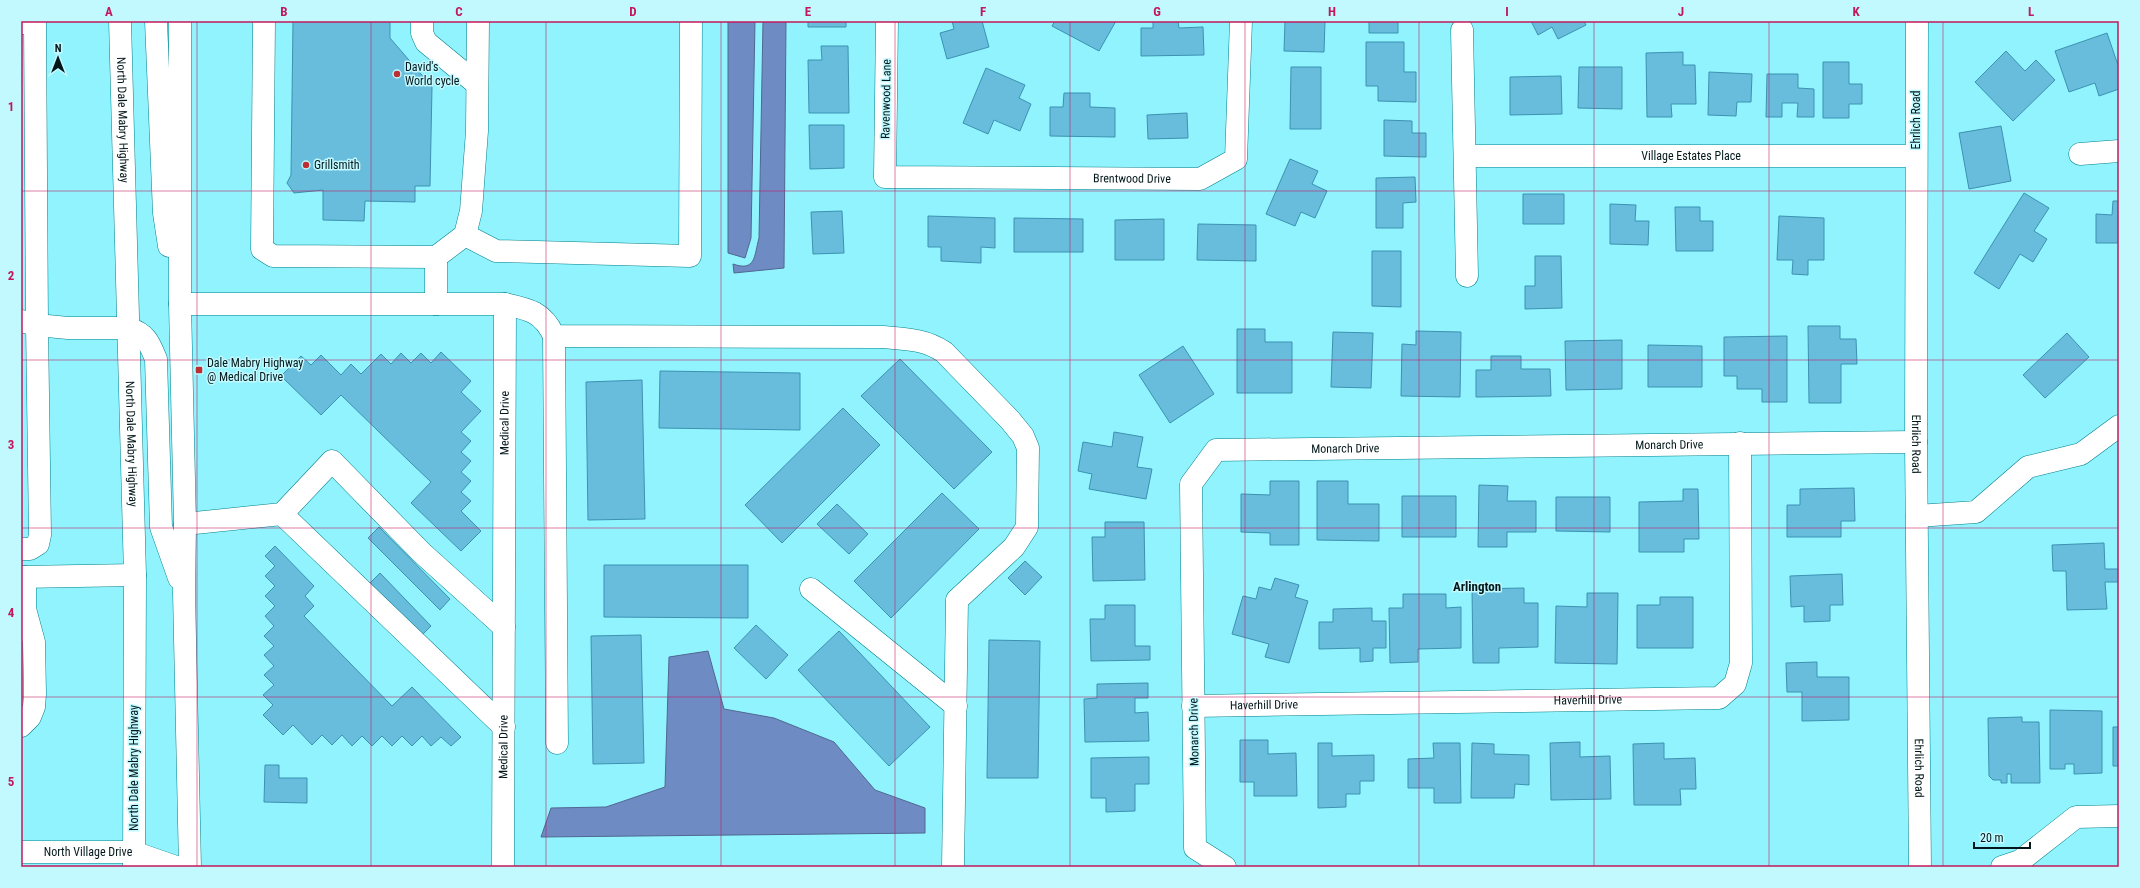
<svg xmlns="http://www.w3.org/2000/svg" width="2140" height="888" viewBox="0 0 2140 888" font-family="'Roboto Condensed',sans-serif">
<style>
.water{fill:#6f8bc4;stroke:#4f6891}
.building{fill:#68bddd;stroke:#3b92b1}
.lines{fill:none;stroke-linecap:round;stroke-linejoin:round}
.minor-casing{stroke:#00818c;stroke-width:23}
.major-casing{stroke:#00818c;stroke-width:23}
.minor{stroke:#fff;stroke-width:22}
.major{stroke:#fff;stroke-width:22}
.grid{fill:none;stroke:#c2185b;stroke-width:1;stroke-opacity:0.55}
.poi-dot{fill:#bd2e32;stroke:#c1f9ff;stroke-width:1.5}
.labels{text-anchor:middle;stroke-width:3;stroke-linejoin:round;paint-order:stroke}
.poi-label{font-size:12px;fill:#03171a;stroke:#c1f9ff;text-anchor:start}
.street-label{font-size:12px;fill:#03171a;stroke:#c1f9ff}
.neighbourhood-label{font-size:13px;font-weight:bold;fill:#03171a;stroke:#c1f9ff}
.neatline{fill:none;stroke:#c2185b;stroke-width:1.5}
.grid-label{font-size:13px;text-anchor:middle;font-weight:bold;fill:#c2185b}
</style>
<rect width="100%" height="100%" fill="#90f3fd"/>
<path class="water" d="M728 21H755L751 238 745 258 728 253Z
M763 21H786L784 268 734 273 733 264C756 272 754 256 759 238Z
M708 651 724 709 774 718 834 742 875 790 925 808V833L541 837 551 808 606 807 665 787 669 657Z"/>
<path class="building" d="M293 21H390V38L432 87 430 186H415V202L365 201 364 221 323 220V190L294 193 287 183 291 175Z
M808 21H846V27H808Z
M952 21H982L989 47 947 59 940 33 954 29Z
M1055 21H1116L1099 51 1052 26Z
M1153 21H1178L1179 28 1203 27 1204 55 1141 56V28H1153Z
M1285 21H1325L1324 52 1284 51Z
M1369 21H1398V33H1369Z
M1531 21H1584L1586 25 1558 39 1552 27 1538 35Z
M2107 33 2119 68V89L2099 96 2095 83 2069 92 2055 51Z
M1366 42H1404V72H1416V102L1378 101V86H1366Z
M821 46H848L849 113H809L808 60H822Z
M2006 51 2025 71 2036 60 2055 80 2013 121 1975 82Z
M1683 52V65H1695L1696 104H1671L1672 117H1647L1646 53Z
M1823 62H1849V84H1862V104H1849V118H1823Z
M1291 67H1321V129H1290Z
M1579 67H1622V109L1578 108Z
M986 68 1025 85 1019 98 1031 104 1020 131 994 120 988 134 963 123Z
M1709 72 1752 74 1751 102H1737L1736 116 1708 115Z
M1767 74H1798V88L1814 89V117H1797L1798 103H1782V117H1766Z
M1561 76 1562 114 1510 115V77Z
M1064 93H1090V107L1115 108V137L1050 136V107H1063Z
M1187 113 1188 138 1148 139 1147 115Z
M1384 120 1412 121V133H1426V157L1384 156Z
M809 125H844V168L810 169Z
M2001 126 2011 181 1969 189 1959 133Z
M1290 159 1318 171 1312 184 1327 191 1315 218 1301 212 1295 226 1266 214Z
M1415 177 1416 202 1403 203V228H1376V178Z
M2024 193 2049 208 2034 231 2047 239 2033 262 2020 254 1999 289 1974 273Z
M1523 194H1564V224H1523Z
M2113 201H2119V243H2096V214L2112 215Z
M1610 204 1636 205 1635 221H1649L1648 245 1610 244Z
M1675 207H1700V221H1713V251H1676Z
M842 211 844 253 813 254 811 212Z
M928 216 995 218V248L981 247V263L941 261V247H928Z
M1779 216 1824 218V260H1808V275L1792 274 1793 260H1777Z
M1014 218 1083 219V252H1014Z
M1164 219V260H1115V220Z
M1198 224 1256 225V261L1197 260Z
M1372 251H1401V307L1372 306Z
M1535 256H1561L1562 308 1525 309V286H1535Z
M1808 326H1840V339H1856L1857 364H1841V403H1809Z
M1237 329H1265V342H1292V393H1237Z
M1416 331 1461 332 1460 397 1401 396 1402 344 1416 345Z
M1333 332 1373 333 1371 388 1331 387Z
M2067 333 2089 357 2045 398 2023 375Z
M1787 336V402H1762V389H1737V376H1724V337Z
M1622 340V389L1566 390 1565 341Z
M1648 345 1702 346V387H1648Z
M1183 346 1214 394 1170 423 1139 375Z
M441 352 471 381 461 392 481 411 461 432 471 441 461 452 471 461 461 472 471 481 461 492 471 501 461 511 481 531 461 551 411 503 431 482 411 463 341 395 321 415 281 376 301 356 311 365 321 355 341 375 351 364 361 374 381 354 391 364 401 353 411 363 421 353 431 363Z
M1491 356H1521V369H1550L1551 396 1476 397V370H1491Z
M900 359 992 452 954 489 861 396Z
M660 371 800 373V430L659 428Z
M642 380 645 519 588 520 586 382Z
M843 408 880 445 782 543 745 505Z
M1114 432 1143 437 1137 467 1152 469 1146 499 1089 489 1092 474 1078 471 1083 442 1112 447Z
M1270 481H1299V545H1270V533L1241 532V494L1270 495Z
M1317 481H1348V504H1379V541L1317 540Z
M1479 485 1508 486 1507 501H1536V532H1507V547H1478Z
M1854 488 1855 521H1841V537H1787V505H1800V489Z
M1683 489H1698L1699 539H1684V552H1639V502L1683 501Z
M942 493 979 529 891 618 854 581Z
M1402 496H1456V537H1402Z
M1556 497H1610V532L1556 531Z
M837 504 868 534 849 554 817 524Z
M1105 522H1144L1145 580 1093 581 1092 537H1105Z
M379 527 450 599 440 610 368 538Z
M2104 543 2105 569H2119V582H2105L2107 609 2067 610 2066 571H2053L2052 545Z
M275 546 314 586 305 596 314 606 304 616 392 706 412 687 461 737 451 746 441 737 431 746 422 736 412 746 402 736 392 746 382 736 372 746 362 736 352 746 342 735 332 745 322 735 312 745 293 725 283 735 263 715 273 705 263 695 274 685 264 675 274 666 264 655 274 646 264 636 274 626 265 616 275 606 265 596 275 586 265 576 275 566 265 556Z
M1025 561 1042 577 1025 595 1008 578Z
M604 565H748V618L604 617Z
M380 573 431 626 420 637 369 584Z
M1842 574 1843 605H1830V621L1804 622V606L1791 607 1790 576Z
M1275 578 1299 585 1295 597 1308 601 1289 663 1265 657 1269 644 1232 634 1243 596 1256 599 1259 587 1271 590Z
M1524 588V603H1538V647L1499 648V663H1473L1472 589Z
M1587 593H1618L1617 664 1555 663 1556 606 1587 607Z
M1403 594H1446V608L1461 607V648L1418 649V662L1390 663 1389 608H1403Z
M1660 597H1693V648H1637V605H1660Z
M1105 605H1135V646H1150V660L1091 661 1090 619H1105Z
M1372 608V621H1386V648H1373V661L1360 662V648L1319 649V622H1333V609Z
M756 625 788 655 766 679 734 648Z
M839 631 930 727 889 766 798 670Z
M641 635 644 763 593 764 591 636Z
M989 640 1040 641 1038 778H987Z
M1817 662V677H1849V720L1802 721V692H1787L1786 663Z
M1148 683V698H1135V713L1148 712 1149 741 1085 742 1084 699 1097 698V684Z
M2050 710 2102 711V773L2074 774V764H2065V769H2050Z
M2022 717V722H2039L2040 783H2011V774H2007V783H2001V780H1993L1989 776 1988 718Z
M2113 727H2119V766H2113Z
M1240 740H1268V754L1296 753 1297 796H1254V782H1240Z
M1580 742V757L1610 756 1611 799 1551 800 1550 743Z
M1318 743H1332V756L1374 755V781H1360V794H1346V807L1318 808Z
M1433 743H1460L1461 803H1434V788H1408V759L1434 758Z
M1472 743 1494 744V754L1529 755V785L1515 784 1514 798H1471Z
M1664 743V759L1695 758 1696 789H1680L1681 805H1634L1633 744Z
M1149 757V784H1135V811L1106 812V798H1091V758Z
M265 765H279V778H307V803L264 802Z"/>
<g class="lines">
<defs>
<g id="minor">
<path d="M264 21 262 249 273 256 436 257 465 235 471 211 477 131 478 21"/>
<path d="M422 21V33L426 42 477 84"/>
<path id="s1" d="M887 21 885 177 1200 179 1236 159 1241 21"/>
<path id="s2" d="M1917 21 1916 442 1920 867"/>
<path d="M21 23H35L37 325 68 328H128"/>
<path d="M1462 30 1467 276"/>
<path d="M2080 154 2119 151"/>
<path id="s3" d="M1465 156H1916"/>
<path d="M465 235 496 251 690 256 691 21"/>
<path d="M180 304H505C529 309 543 312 554 336L883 337C905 339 925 339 944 352L1010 420 1023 436 1028 448 1027 527 1014 547 957 600 953 867"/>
<path d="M436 304V257"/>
<path d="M21 321 37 325 40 535 38 544 30 549H21"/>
<path d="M554 336 557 743"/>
<path d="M282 514 504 727"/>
<path d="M1917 516 1976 512 2028 467 2081 454 2119 426"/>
<path d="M185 524 282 514 332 461 422 553 504 627"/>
<path d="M21 577 135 575"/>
<path d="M811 589 956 706"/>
<path id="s4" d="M1193 706 1719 698 1735 684 1741 663 1740 443"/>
<path d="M21 726 30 717 34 707 35 694 34 642 25 609V577"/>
<path id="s5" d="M21 852H133L176 867"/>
<path id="s6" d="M503 867 505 304"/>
<path id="s7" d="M1225 867 1195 848 1191 484 1216 450 1916 442"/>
<path d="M2002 867 2020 861 2076 817 2119 816"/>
</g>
<g id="major">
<path id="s8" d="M120 21 135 575 134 867"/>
<path d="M156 21 164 213 169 246"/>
<path d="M180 21V304L185 524 184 593 190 867"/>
<path d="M128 328C146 334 149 342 156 359L161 527 179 578"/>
</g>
</defs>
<use href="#minor" class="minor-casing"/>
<use href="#major" class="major-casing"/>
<use href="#minor" class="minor"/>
<use href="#major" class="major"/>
</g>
<path class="grid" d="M197 21V867M371 21V867M546 21V867M721 21V867M895 21V867M1070 21V867M1245 21V867M1419 21V867M1594 21V867M1769 21V867M1943 21V867M21 191H2119M21 360H2119M21 528H2119M21 697H2119"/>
<g class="poi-dot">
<circle cx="397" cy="74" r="4"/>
<circle cx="306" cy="165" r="4"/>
<rect x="195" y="366" width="8" height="8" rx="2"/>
</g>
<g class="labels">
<g class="poi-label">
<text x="405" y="71">David's<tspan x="405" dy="14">World cycle</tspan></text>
<text x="314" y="169">Grillsmith</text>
<text x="207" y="367">Dale Mabry Highway<tspan x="207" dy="14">@ Medical Drive</tspan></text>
</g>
<g class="street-label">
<text transform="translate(886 99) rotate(-89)" y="4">Ravenwood Lane</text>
<text dy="4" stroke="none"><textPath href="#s8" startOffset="99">North Dale Mabry Highway</textPath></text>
<text transform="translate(1916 120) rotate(-90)" y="4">Ehrlich Road</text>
<text dy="4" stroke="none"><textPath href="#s3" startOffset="226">Village Estates Place</textPath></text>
<text dy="4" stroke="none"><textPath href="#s1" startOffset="403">Brentwood Drive</textPath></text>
<text dy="4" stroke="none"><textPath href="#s6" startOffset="444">Medical Drive</textPath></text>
<text dy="4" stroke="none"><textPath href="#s8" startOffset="423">North Dale Mabry Highway</textPath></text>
<text dy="4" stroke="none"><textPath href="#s7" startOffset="895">Monarch Drive</textPath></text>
<text dy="4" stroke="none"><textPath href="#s2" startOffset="423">Ehrlich Road</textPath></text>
<text dy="4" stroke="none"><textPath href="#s7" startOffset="571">Monarch Drive</textPath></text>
<text dy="4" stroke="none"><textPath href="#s4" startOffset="395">Haverhill Drive</textPath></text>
<text dy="4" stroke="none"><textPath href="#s4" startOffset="71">Haverhill Drive</textPath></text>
<text transform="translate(1194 732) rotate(-91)" y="4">Monarch Drive</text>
<text dy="4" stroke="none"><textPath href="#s6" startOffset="120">Medical Drive</textPath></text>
<text transform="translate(134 768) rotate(-90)" y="4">North Dale Mabry Highway</text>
<text dy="4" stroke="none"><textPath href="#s2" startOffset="747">Ehrlich Road</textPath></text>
<text dy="4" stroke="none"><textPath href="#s5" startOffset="67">North Village Drive</textPath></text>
</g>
<g class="neighbourhood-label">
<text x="1477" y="591">Arlington</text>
</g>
</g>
<rect width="2140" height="888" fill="none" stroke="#c1f9ff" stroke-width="44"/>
<g transform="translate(58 58)" stroke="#c1f9ff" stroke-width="3" paint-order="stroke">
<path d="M0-3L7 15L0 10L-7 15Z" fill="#03171a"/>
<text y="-6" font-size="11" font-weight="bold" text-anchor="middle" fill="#03171a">N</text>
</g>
<path d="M1974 842v6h56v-6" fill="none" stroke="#03171a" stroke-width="2"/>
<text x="1980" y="842" font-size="12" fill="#03171a" stroke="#c1f9ff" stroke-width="3" paint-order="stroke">20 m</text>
<rect x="22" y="22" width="2096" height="844" class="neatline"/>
<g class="grid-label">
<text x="109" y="16">A</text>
<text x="284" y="16">B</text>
<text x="459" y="16">C</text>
<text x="633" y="16">D</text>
<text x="808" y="16">E</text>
<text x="983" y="16">F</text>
<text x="1157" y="16">G</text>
<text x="1332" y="16">H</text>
<text x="1507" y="16">I</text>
<text x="1681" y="16">J</text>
<text x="1856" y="16">K</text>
<text x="2031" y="16">L</text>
<text x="11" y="111">1</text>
<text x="11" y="280">2</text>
<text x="11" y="449">3</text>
<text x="11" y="617">4</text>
<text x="11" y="786">5</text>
</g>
</svg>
